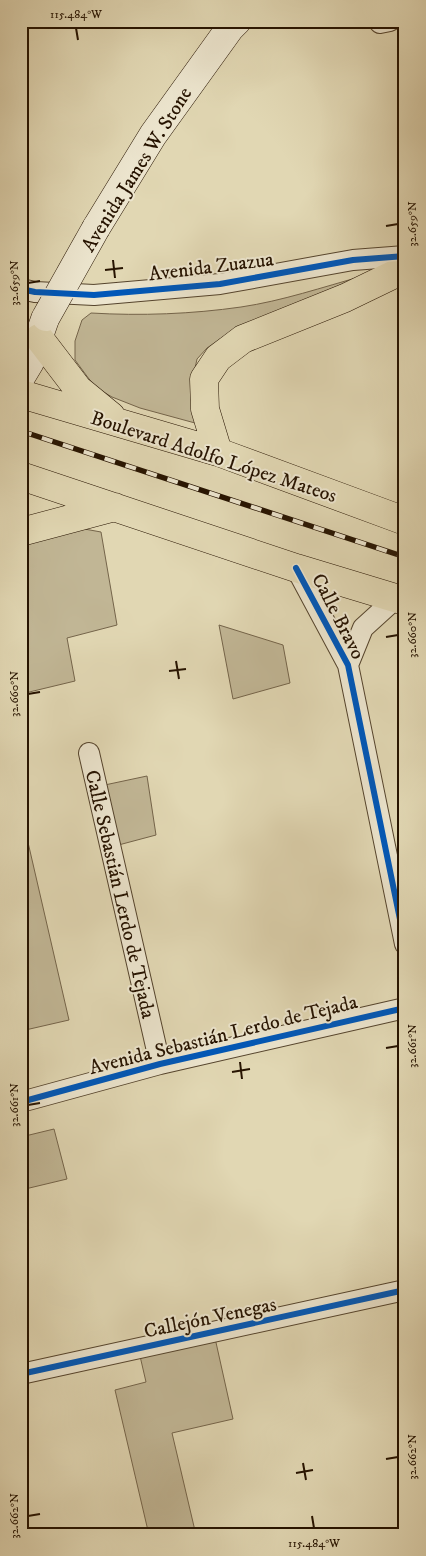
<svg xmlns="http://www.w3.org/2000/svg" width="426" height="1556" viewBox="0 0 426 1556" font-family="'IM FELL DW Pica',serif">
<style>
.green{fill:#c1b695;stroke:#74644a}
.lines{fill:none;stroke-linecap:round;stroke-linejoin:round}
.minor-casing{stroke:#55442d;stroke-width:22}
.secondary-casing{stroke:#261300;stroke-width:29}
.primary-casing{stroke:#261300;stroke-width:29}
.minor{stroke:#ece5ce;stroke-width:20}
.secondary{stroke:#ece5ce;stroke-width:28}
.primary{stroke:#e1d7b3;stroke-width:28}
.rail-casing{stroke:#261300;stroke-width:5.5}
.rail{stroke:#ece5ce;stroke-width:4;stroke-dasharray:11;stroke-linecap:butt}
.secondary-bridge-casing{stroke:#261300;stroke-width:29;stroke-linecap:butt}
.secondary-bridge{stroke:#ece5ce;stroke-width:28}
.cycleway-casing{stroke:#ece5ce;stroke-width:9}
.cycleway{stroke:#0057b8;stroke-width:6}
.ticks{fill:none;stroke:#261300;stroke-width:2}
.labels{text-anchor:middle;stroke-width:4;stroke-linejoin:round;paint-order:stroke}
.street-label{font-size:20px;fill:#261300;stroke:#ece5ce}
.neatline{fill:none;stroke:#261300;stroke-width:2}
.ticks-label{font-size:12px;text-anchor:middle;fill:#261300}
</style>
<rect width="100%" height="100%" fill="#e1d7b3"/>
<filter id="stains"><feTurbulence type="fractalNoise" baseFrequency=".004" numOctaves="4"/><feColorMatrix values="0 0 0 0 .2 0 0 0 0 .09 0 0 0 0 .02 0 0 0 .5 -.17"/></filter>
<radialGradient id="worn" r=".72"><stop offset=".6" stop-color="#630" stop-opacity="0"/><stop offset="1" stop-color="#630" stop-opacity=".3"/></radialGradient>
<path class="green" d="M363 276 237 327 207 348 197 359 192 382 191 400 195 423 140 408 112 397 95 387 75 360V341L82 320 91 313C141 316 192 314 241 307 282 301 323 287 363 276Z
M79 528 101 532 117 625 67 638 75 681 21 694V544Z
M219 625 283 645 290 683 233 699Z
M147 776 156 835 111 847 100 786Z
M21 812 69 1020 21 1031Z
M54 1129 67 1179 21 1190V1137Z
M215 1338 233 1419 172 1433 196 1535H149L115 1390 146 1382 140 1356Z"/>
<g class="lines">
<defs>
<path id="minor" d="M380 23 390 21
M21 289 35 292 94 295 220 284 353 260 405 256
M296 568 348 665 405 944
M348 665 363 628 396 598
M89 753 160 1064
M21 1102 160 1064 405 1008
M21 1374 405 1290"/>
<path id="secondary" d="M96 228 153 135 230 28 237 21
M21 377 30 362 45 319"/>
<path id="primary" d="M39 338 78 389 111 416
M21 394 218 452 405 521
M218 452 205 409 204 379 218 358 243 339 345 298 405 269
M21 476 296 568 405 601
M21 532 115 507"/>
</defs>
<use href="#minor" class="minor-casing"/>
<use href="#secondary" class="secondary-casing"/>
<use href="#primary" class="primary-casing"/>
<use href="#minor" class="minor"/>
<use href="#secondary" class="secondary"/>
<use href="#primary" class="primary"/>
<defs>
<path id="rail" d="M21 431 405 557"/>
</defs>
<use href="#rail" class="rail-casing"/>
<use href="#rail" class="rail"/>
<defs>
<path id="secondary-bridge" d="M46 317 96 228"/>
</defs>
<use href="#secondary-bridge" class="secondary-bridge-casing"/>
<use href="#secondary-bridge" class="secondary-bridge"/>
<defs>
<path id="cycleway" d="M21 289 35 292 94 295 220 284 353 260 405 256
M296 568 348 665 405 944
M21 1102 160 1064 405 1008
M21 1374 405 1290"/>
</defs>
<use href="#cycleway" class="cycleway-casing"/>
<use href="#cycleway" class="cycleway"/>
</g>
<path class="ticks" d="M76 28 78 40M386 226 398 224M113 260 115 278M105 270 123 268M28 283 40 281M386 637 398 635M176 661 179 679M169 671 186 669M28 694 40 692M386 1048 398 1046M240 1062 242 1079M232 1072 250 1069M28 1105 40 1103M386 1459 398 1457M303 1463 306 1480M296 1473 313 1470M28 1516 40 1514M312 1516 314 1528"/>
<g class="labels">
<g class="street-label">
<text transform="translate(136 169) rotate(-58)" y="7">Avenida James W. Stone</text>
<text transform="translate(211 266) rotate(-7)" y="7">Avenida Zuazua</text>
<text transform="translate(214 456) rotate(18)" y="7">Boulevard Adolfo López Mateos</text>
<text transform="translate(339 616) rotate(63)" y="7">Calle Bravo</text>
<text transform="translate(121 894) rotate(77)" y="7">Calle Sebastián Lerdo de Tejada</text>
<text transform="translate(223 1034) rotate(-14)" y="7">Avenida Sebastián Lerdo de Tejada</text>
<text transform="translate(210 1317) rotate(-12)" y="7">Callejón Venegas</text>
</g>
</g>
<rect width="426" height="1556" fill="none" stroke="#e1d7b3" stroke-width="55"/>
<rect x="28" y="28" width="370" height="1500" class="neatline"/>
<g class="ticks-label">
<text x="76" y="18">115.484°W</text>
<text transform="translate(412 224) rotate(-90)" y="4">32.659°N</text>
<text transform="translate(14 283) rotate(-90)" y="4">32.659°N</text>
<text transform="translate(412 635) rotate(-90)" y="4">32.660°N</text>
<text transform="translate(14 694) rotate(-90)" y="4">32.660°N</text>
<text transform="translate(412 1046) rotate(-90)" y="4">32.661°N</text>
<text transform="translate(14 1105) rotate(-90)" y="4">32.661°N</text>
<text transform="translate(412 1457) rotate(-90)" y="4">32.662°N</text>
<text transform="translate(14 1516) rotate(-90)" y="4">32.662°N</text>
<text x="314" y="1547">115.484°W</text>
</g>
<rect width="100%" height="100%" filter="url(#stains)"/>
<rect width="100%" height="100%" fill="url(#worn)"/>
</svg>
